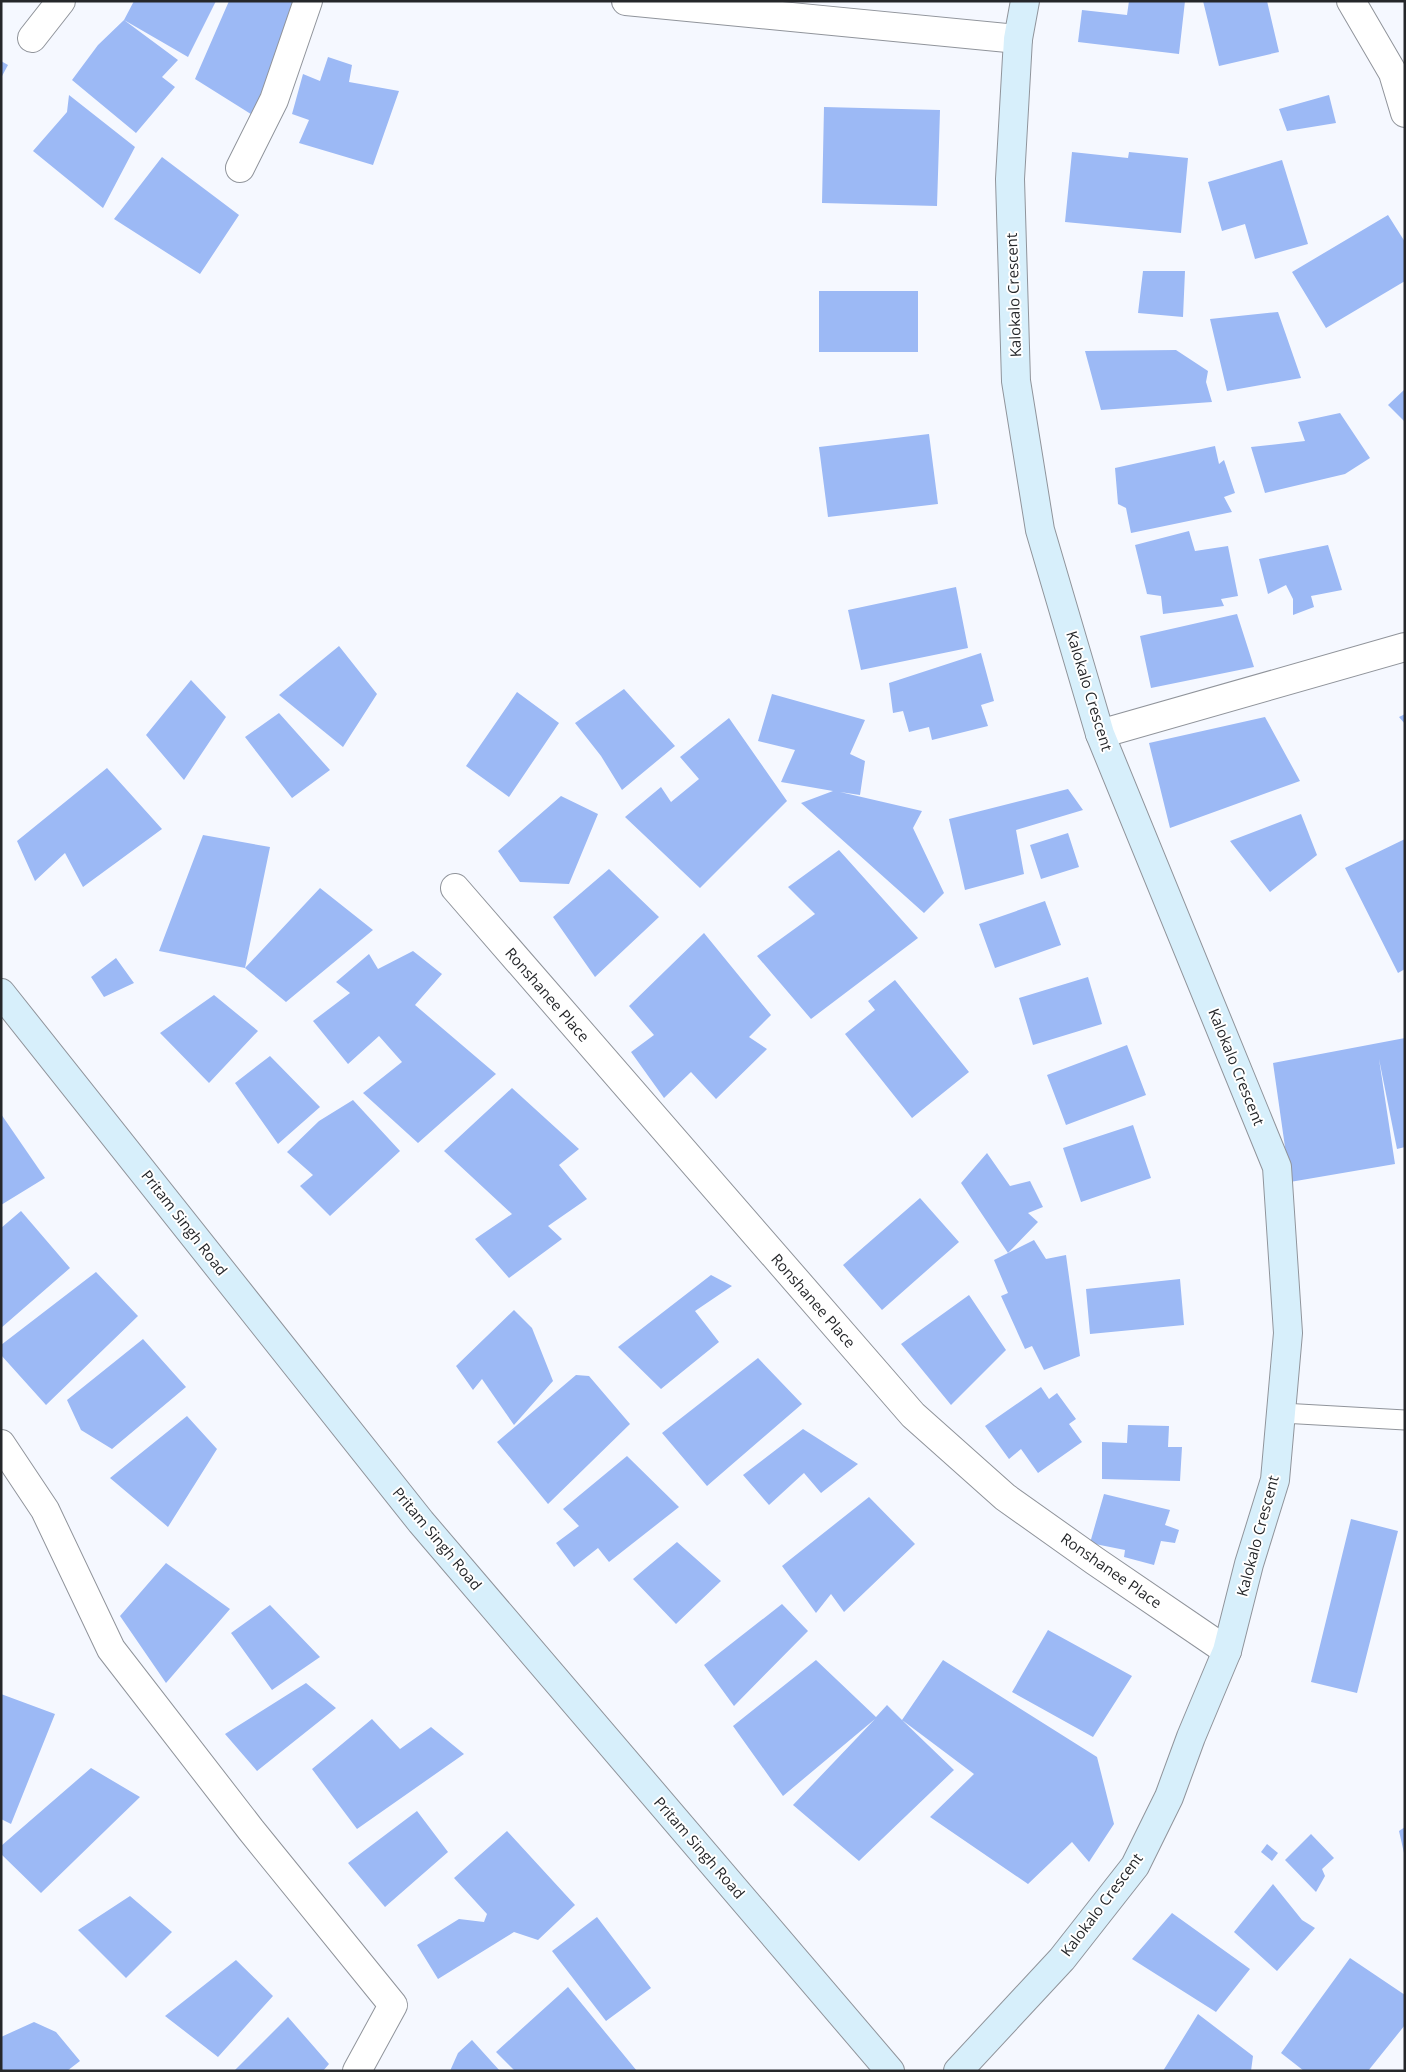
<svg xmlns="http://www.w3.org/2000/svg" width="1406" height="2072" viewBox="0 0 1406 2072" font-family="'Open Sans',sans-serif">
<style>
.building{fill:#9cb9f5}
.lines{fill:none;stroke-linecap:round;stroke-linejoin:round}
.lane-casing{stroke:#90949b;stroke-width:21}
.street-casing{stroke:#90949b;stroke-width:30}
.secondary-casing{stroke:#90949b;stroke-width:30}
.lane{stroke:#fff;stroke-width:19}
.street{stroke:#fff;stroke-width:28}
.secondary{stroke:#d7effb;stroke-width:28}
.labels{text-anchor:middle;stroke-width:4;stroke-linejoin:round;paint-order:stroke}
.street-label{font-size:15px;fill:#25272a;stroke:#fff}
</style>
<rect width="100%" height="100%" fill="#f5f8ff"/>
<path class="building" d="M134 1H216L188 57 124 20 178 60 162 77 175 87 136 133 72 80 98 45 124 20Z
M229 1H296L254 116 195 79Z
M1129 1H1185L1179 54 1078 42 1082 10 1127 15Z
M1203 1H1267L1279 52 1219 66Z
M328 57 352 65 349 82 399 91 373 165 299 143 309 120 292 114 303 74 320 81Z
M1 61 8 65 1 78Z
M69 95 135 147 103 208 33 151 67 112Z
M1329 95 1336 123 1287 131 1279 109Z
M824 107 940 110 937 206 822 203Z
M1072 152 1128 158 1129 152 1188 158 1181 233 1065 222Z
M162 157 239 215 200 274 114 219Z
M1282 160 1308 244 1255 259 1245 224 1222 231 1208 182Z
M1388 215 1405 242V281L1326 328 1292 272Z
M1143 271H1185L1183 317 1138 313Z
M819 291H918V352H819Z
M1278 312 1301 378 1227 391 1210 319Z
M1176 350 1208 371 1206 382 1212 402 1101 410 1085 351Z
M1405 389V422L1388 405Z
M1340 413 1370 458 1345 474 1265 493 1251 447 1305 441 1298 422Z
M929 434 938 504 828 517 819 447Z
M1215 446 1219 464 1224 460 1235 493 1224 497 1232 512 1131 533 1126 508 1118 504 1115 468Z
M1189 531 1195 551 1228 546 1238 596 1221 599 1224 606 1163 614 1161 596 1147 594 1135 545Z
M1328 545 1342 590 1311 596 1314 607 1293 615V599L1286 585 1268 594 1259 559Z
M956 587 968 648 861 670 848 610Z
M1237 614 1254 667 1151 688 1140 636Z
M339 646 377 694 343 747 279 695Z
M981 653 994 701 981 705 988 726 932 740 929 727 909 732 903 711 893 713 889 683Z
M191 680 226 717 184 780 146 735Z
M624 689 675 746 622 790 601 756 575 723Z
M517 692 559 723 509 797 466 766Z
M772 694 865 720 850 754 865 761 860 795 840 792 922 811 913 828 944 893 924 913 801 803 833 791 781 782 795 750 758 741Z
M279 713 330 770 292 798 245 737Z
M1405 714V724L1399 717Z
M1265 717 1300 781 1170 828 1149 743Z
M729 718 787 801 700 888 625 817 661 787 671 802 699 779 680 757Z
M107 768 162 829 83 887 65 853 35 881 17 841Z
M1068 789 1083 810 1016 830 1024 874 965 890 949 819Z
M561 796 598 814 569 884 520 882 498 851Z
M1301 814 1317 855 1270 892 1230 841Z
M1068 833 1079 867 1041 879 1030 845Z
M203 835 270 847 245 968 159 951Z
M1405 839V969L1398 973 1345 868Z
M839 850 918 938 811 1019 757 956 815 914 788 887Z
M609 869 659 917 595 977 553 917Z
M320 888 373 930 286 1002 245 968Z
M1045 901 1061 945 995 968 979 924Z
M704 933 771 1015 749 1037 767 1049 716 1099 691 1072 664 1098 631 1052 654 1035 629 1006Z
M413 951 442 974 415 1005 496 1074 418 1143 363 1093 402 1062 379 1036 348 1064 313 1021 350 993 336 982 369 954 378 969Z
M116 958 134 983 104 997 91 977Z
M1088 977 1102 1024 1033 1045 1019 998Z
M895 980 969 1072 912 1118 845 1034 875 1010 868 1001Z
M214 995 258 1031 209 1083 160 1033Z
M1405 1038V1147L1397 1149 1379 1059 1395 1164 1290 1182 1273 1063Z
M1127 1045 1146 1095 1066 1125 1047 1075Z
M270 1056 320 1107 278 1144 235 1083Z
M512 1088 579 1149 559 1165 587 1199 548 1226 562 1239 509 1278 475 1239 512 1214 444 1151Z
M353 1100 400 1151 330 1216 300 1186 313 1175 287 1152 319 1121Z
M1 1114 45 1178 1 1205Z
M1133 1125 1151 1178 1081 1202 1063 1148Z
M987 1153 1010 1186 1030 1181 1043 1207 1028 1213 1038 1222 1008 1253 1034 1240 1046 1259 1066 1255 1080 1356 1044 1370 1032 1346 1025 1349 1001 1296 1008 1293 994 1260 1008 1253 961 1183Z
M920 1198 959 1242 882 1310 843 1265Z
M21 1211 70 1268 1 1328V1228Z
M96 1272 138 1316 46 1405 1 1355V1345Z
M711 1275 732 1286 695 1311 719 1342 661 1389 618 1347Z
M1180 1279 1184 1325 1090 1334 1086 1289Z
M969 1295 1006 1350 951 1405 901 1344Z
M514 1310 532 1328 553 1381 514 1425 482 1379 473 1390 456 1366Z
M143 1339 186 1387 112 1449 81 1430 67 1400Z
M758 1358 802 1404 707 1486 662 1433Z
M576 1375 589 1376 630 1424 548 1504 497 1442Z
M1041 1387 1049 1399 1057 1393 1076 1419 1069 1424 1082 1442 1038 1473 1021 1449 1009 1459 985 1426Z
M187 1416 217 1449 168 1527 110 1478Z
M1128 1425 1169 1426 1168 1447H1182L1180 1481 1102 1479V1442L1127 1443Z
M803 1429 858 1464 821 1493 804 1473 769 1505 743 1475Z
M627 1456 679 1507 609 1562 598 1548 574 1567 556 1543 579 1526 563 1509Z
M1104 1494 1170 1510 1165 1525 1179 1530 1175 1543 1161 1541 1154 1565 1124 1557 1125 1550 1090 1543Z
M869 1497 915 1544 844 1612 831 1594 816 1613 782 1566Z
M1351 1519 1398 1531 1357 1693 1311 1682Z
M677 1542 721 1581 676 1624 633 1579Z
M166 1563 230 1609 166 1683 120 1616Z
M782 1604 808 1631 734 1706 704 1665Z
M270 1605 320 1657 272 1690 231 1633Z
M1048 1630 1132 1676 1093 1737 1012 1692Z
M816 1660 876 1717 887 1705 902 1720 943 1660 1097 1757 1114 1824 1089 1862 1072 1842 1028 1884 930 1817 974 1774 902 1720 954 1770 859 1861 793 1805 875 1719 783 1796 733 1726Z
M306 1683 336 1708 257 1771 225 1734Z
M1 1694 55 1714 11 1824 1 1819Z
M372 1719 400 1749 431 1727 464 1754 357 1829 312 1769Z
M91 1768 140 1797 41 1893 1 1854V1846Z
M417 1811 448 1852 385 1907 348 1863Z
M1405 1827V1853H1404L1399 1831Z
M507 1831 575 1905 538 1940 514 1932 438 1979 417 1945 459 1919 484 1922 487 1914 454 1878Z
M1311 1834 1334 1858 1322 1869 1325 1876 1316 1892 1285 1860Z
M1267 1844 1278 1853 1272 1861 1261 1852Z
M1273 1884 1302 1920 1315 1928 1277 1971 1234 1932Z
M130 1896 172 1932 126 1978 78 1930Z
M1172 1913 1250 1969 1216 2012 1132 1959Z
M597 1917 651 1988 606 2021 552 1951Z
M1350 1958 1405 1995V2025L1368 2071H1304L1281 2053Z
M236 1960 273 1996 218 2057 165 2016Z
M568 1987 637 2071H515L496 2052Z
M1198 2014 1253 2056 1251 2071H1163Z
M288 2017 329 2064 323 2071H234Z
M34 2022 56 2032 80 2061 67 2071H1V2037Z
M472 2040 500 2071H450L458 2053Z"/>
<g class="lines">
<defs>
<path id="lane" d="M1282 1413 1405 1420"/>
<path id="street" d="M626 1 1018 39
M1351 1 1393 73 1405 113
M32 38 61 1
M240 168 274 100 308 1
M1100 734 1405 647
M455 888 913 1415 1005 1497 1095 1561 1227 1651
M1 1444 45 1510 111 1649 251 1830 393 2005 357 2071"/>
<path id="secondary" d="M1 993 421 1522 890 2071
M958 2071 1062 1959 1135 1866 1169 1797 1191 1737 1227 1651 1249 1564 1275 1480 1288 1333 1277 1167 1100 734 1040 530 1016 381 1010 179 1018 39 1025 1"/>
</defs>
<use href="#lane" class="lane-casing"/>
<use href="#street" class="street-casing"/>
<use href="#secondary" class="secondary-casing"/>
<use href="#lane" class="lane"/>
<use href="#street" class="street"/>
<use href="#secondary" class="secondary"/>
</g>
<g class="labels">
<g class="street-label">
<text transform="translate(1014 295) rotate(-92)" y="5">Kalokalo Crescent</text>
<text transform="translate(1089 691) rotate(73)" y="5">Kalokalo Crescent</text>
<text transform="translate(547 995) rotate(49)" y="5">Ronshanee Place</text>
<text transform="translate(1236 1067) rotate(68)" y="5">Kalokalo Crescent</text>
<text transform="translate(184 1223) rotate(52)" y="5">Pritam Singh Road</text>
<text transform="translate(813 1301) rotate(49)" y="5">Ronshanee Place</text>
<text transform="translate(1258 1536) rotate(-75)" y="5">Kalokalo Crescent</text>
<text transform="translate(437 1539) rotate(50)" y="5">Pritam Singh Road</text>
<text transform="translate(1111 1571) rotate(35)" y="5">Ronshanee Place</text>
<text transform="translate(699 1848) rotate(49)" y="5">Pritam Singh Road</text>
<text transform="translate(1102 1905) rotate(-53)" y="5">Kalokalo Crescent</text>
</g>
</g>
<rect width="1406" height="2072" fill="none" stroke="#25272a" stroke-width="5"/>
</svg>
